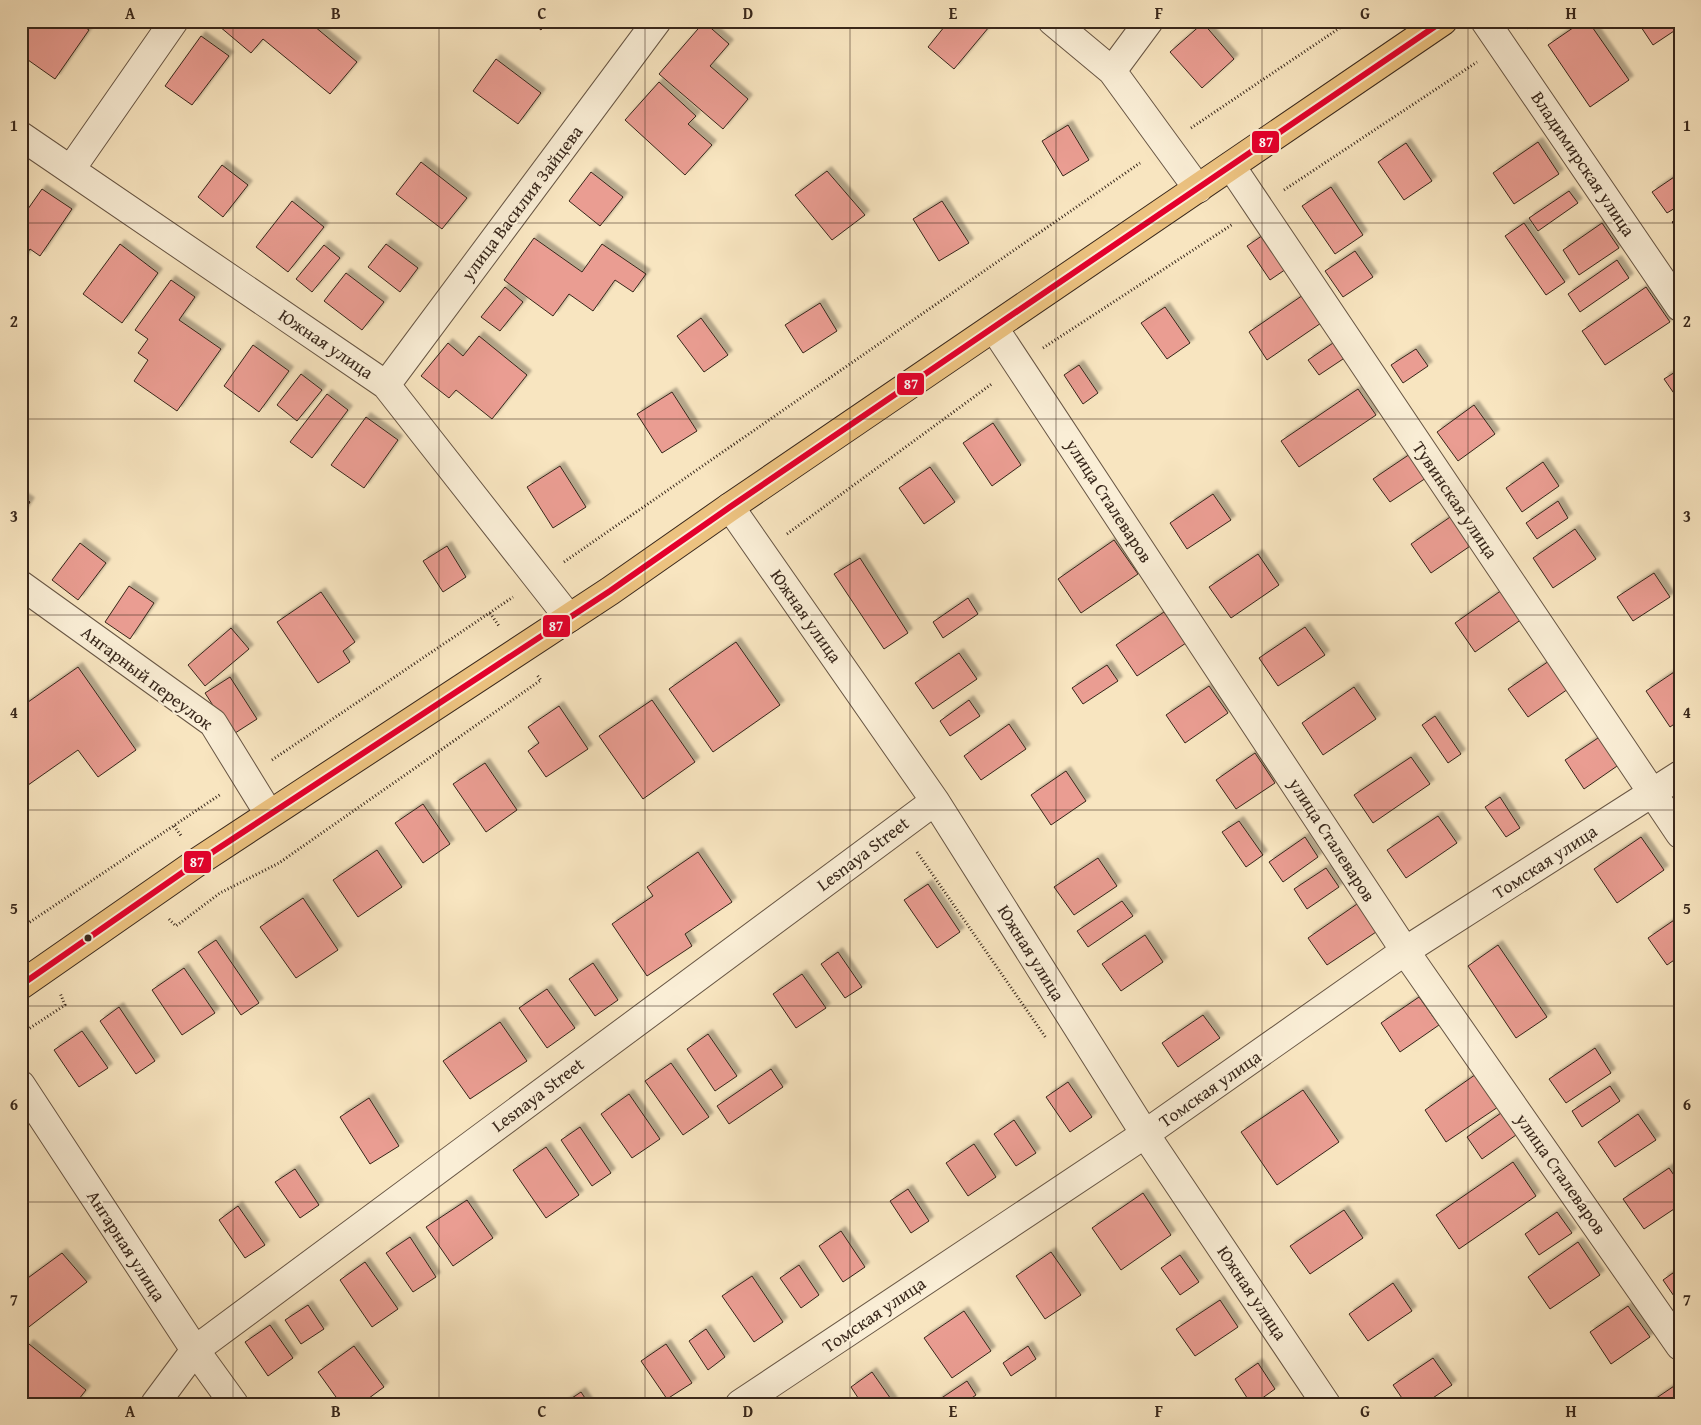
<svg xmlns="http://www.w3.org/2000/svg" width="1701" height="1425" viewBox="0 0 1701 1425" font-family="'Gentium Book Plus',serif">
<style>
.building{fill:#ea9d92;stroke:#38271b;filter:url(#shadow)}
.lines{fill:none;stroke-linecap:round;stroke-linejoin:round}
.street-casing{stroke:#685644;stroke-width:30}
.primary-casing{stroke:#38271b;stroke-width:30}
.path{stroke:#38271b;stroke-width:3;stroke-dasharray:1 2.5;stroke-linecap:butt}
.street{stroke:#faeed6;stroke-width:28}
.primary{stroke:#ecc280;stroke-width:28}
.bus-1-casing{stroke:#faeed6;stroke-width:10}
.bus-1{stroke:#e4002b;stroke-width:6}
.grid{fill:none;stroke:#38271b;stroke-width:1;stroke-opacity:0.55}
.bus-dot{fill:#38271b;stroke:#faeed6;stroke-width:2}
.labels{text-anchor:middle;stroke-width:4.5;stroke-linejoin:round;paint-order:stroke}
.street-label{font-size:18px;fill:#38271b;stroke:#faeed6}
.line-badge{stroke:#faeed6;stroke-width:2}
.badge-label{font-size:14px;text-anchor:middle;font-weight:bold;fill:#fff}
.neatline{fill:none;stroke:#38271b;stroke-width:2}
.grid-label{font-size:16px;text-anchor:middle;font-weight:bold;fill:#38271b}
</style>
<defs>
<filter id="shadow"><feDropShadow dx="4.5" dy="-4.5" stdDeviation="1" flood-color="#0004"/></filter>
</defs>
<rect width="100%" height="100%" fill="#f8e5c0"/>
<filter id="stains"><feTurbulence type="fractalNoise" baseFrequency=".004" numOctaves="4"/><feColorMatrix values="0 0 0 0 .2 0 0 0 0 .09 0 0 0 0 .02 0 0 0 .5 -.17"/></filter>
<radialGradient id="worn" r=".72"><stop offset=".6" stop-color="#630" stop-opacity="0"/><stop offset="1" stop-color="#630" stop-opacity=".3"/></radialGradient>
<path class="building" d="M29 21H76L89 30 55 79 21 55V33Z
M213 21H308L357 62 330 94 263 39 251 53Z
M530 21H547L541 30Z
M949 21H994L954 69 928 47Z
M1583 21H1588L1629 80 1590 107 1548 45Z
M1637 21H1678L1680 27 1653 45Z
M704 22 729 44 710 66 748 99 723 129 659 74Z
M1203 23 1234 59 1202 88 1170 52Z
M201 36 229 56 192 105 165 86Z
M496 59 541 93 518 124 473 91Z
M659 82 696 116 688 124 712 145 685 175 625 120Z
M1068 125 1089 160 1063 176 1042 141Z
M1538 142 1559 174 1514 204 1493 173Z
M1406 143 1432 181 1404 200 1378 162Z
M421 162 467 198 442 229 396 194Z
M222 165 248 185 223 217 198 197Z
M827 171 865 215 832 240 795 195Z
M591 172 623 197 600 226 569 201Z
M1680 173V205L1667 213 1652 192Z
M1331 187 1363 235 1335 254 1302 206Z
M42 189 72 209 40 256 30 249 22 261 21 215 23 216Z
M1569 191 1578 203 1538 231 1529 218Z
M292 201 324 227 288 272 256 247Z
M942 201 969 243 939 261 913 219Z
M1680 217V232L1672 222Z
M1524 223 1565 282 1546 295 1505 236Z
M1602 223 1619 248 1579 275 1563 250Z
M1266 233 1289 267 1270 280 1247 246Z
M534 238 582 272 602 244 646 274 633 292 615 280 593 311 569 294 553 316 504 280Z
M120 244 158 273 122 323 83 294Z
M386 244 418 268 400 292 368 267Z
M324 245 340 258 312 292 296 279Z
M1355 251 1373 277 1343 297 1325 271Z
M1617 260 1629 278 1580 312 1568 294Z
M346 273 384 302 362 330 324 301Z
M171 280 195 297 179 320 221 349 177 411 134 381 148 360 138 353 148 339 135 330Z
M505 287 523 302 500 331 481 317Z
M1646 287 1670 322 1605 365 1582 331Z
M1306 293 1324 321 1267 360 1249 332Z
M820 303 837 331 803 353 785 325Z
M1165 307 1190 343 1167 359 1141 323Z
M701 318 728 355 704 372 677 336Z
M479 336 527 375 492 419 456 390 449 398 421 376 448 343 463 356Z
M1336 341 1346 357 1319 375 1308 360Z
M253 345 289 371 259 412 224 386Z
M1416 349 1428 366 1403 383 1391 365Z
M1079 365 1098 393 1083 404 1064 375Z
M1680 369V402L1664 379Z
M301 374 322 390 297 421 277 405Z
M1358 389 1376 415 1299 467 1281 441Z
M672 392 697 431 662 453 637 414Z
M327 394 348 410 312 458 290 442Z
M1474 405 1495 434 1458 461 1437 432Z
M366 417 398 440 364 488 331 465Z
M993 423 1021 465 992 486 963 443Z
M1410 454 1426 478 1390 502 1373 479Z
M1543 462 1559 486 1522 512 1506 488Z
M560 466 586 507 553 528 527 487Z
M930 467 955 502 924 524 899 488Z
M1213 494 1231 520 1187 549 1170 523Z
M21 496 30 502 21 516Z
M1558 501 1568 518 1537 539 1526 523Z
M1456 513 1476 542 1431 573 1411 544Z
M1575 529 1596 559 1553 588 1533 558Z
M1114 540 1138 574 1081 613 1058 579Z
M80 543 106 563 78 600 52 580Z
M447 546 466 577 443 592 423 561Z
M1258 554 1279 585 1231 618 1209 587Z
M860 558 908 633 884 649 834 574Z
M1654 573 1670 597 1633 621 1617 597Z
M129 586 154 603 130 639 105 622Z
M1502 590 1522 619 1475 652 1455 623Z
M321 592 355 642 343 651 350 662 318 683 277 622Z
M968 598 978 614 943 638 933 622Z
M1164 612 1186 643 1137 676 1116 645Z
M1305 627 1325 655 1278 686 1259 658Z
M231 628 249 649 205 686 188 665Z
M736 642 780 705 713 752 669 689Z
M959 653 977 679 933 709 915 683Z
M1549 661 1568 689 1528 717 1508 689Z
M1107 665 1118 681 1083 704 1072 688Z
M78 667 136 750 98 777 78 750 21 790V707Z
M1680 668V720L1670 727 1646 691Z
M230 677 257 719 232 735 205 693Z
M1209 686 1228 713 1185 743 1166 715Z
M1354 687 1376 719 1323 755 1302 723Z
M652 700 695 762 643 799 599 736Z
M969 700 980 716 950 736 940 721Z
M559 706 588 749 546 777 528 751 539 743 528 727Z
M1435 716 1461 754 1448 763 1422 725Z
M1009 724 1026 749 981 780 964 756Z
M1601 736 1620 764 1584 789 1565 760Z
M1255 753 1275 783 1236 809 1216 780Z
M1411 757 1430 784 1373 823 1354 795Z
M485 763 517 810 486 832 453 784Z
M1066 771 1086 801 1051 825 1031 795Z
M1500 797 1520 828 1506 837 1485 807Z
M423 804 450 844 423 863 395 823Z
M1438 816 1457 843 1406 878 1387 850Z
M1239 821 1263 855 1246 867 1222 832Z
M1305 837 1318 857 1283 882 1269 862Z
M1641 837 1664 870 1617 903 1594 869Z
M377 850 402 887 358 917 333 880Z
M698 852 732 902 685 934 692 946 647 976 612 924 653 896 647 887Z
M1098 858 1117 886 1074 915 1054 887Z
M1326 868 1339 887 1307 909 1294 889Z
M928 884 960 932 937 948 904 900Z
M303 898 338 950 296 978 260 927Z
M1122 901 1133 916 1088 947 1077 931Z
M1357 904 1376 932 1327 965 1308 938Z
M1680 916V956L1667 965 1648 938Z
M1145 935 1163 962 1121 991 1102 964Z
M216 940 259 1003 241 1015 198 952Z
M1498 945 1547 1017 1516 1038 1468 966Z
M838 952 862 987 845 998 821 964Z
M593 963 618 1000 595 1016 569 979Z
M184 968 215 1013 182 1035 152 990Z
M802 974 826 1008 796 1028 773 994Z
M547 989 575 1028 547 1048 519 1008Z
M1419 997 1439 1025 1400 1052 1381 1023Z
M119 1007 155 1061 136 1074 100 1021Z
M1203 1015 1220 1038 1178 1067 1162 1043Z
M500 1022 527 1061 470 1099 443 1061Z
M82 1031 108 1068 79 1087 54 1050Z
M708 1034 737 1076 715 1091 687 1049Z
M1595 1048 1611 1073 1566 1103 1549 1079Z
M671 1063 709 1117 683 1135 645 1081Z
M771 1069 783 1087 729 1124 717 1106Z
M1479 1072 1501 1105 1446 1142 1425 1110Z
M1068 1082 1092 1117 1070 1132 1046 1097Z
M1610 1086 1620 1101 1582 1127 1572 1111Z
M1303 1090 1339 1142 1277 1185 1241 1132Z
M629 1094 660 1139 632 1158 601 1114Z
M369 1098 399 1146 370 1164 340 1117Z
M1501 1113 1516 1135 1482 1159 1467 1137Z
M1638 1114 1656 1140 1615 1167 1598 1142Z
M1014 1120 1036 1153 1016 1166 994 1134Z
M580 1127 611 1173 592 1186 561 1140Z
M974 1144 996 1177 968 1196 946 1163Z
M546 1147 579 1195 546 1218 513 1170Z
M1513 1162 1536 1196 1459 1249 1436 1215Z
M1669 1168 1680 1184V1205L1644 1229 1623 1199Z
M295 1169 319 1205 300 1218 275 1182Z
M908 1189 929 1221 911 1233 890 1201Z
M1143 1193 1171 1235 1121 1270 1092 1228Z
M467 1200 493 1238 453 1266 426 1227Z
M238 1206 265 1245 245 1258 219 1220Z
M1344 1210 1363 1238 1310 1274 1290 1246Z
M1557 1212 1572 1233 1539 1255 1525 1234Z
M841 1231 865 1267 843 1282 819 1246Z
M410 1237 436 1277 413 1292 386 1253Z
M1578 1242 1600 1275 1550 1309 1528 1277Z
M1051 1252 1081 1295 1045 1319 1016 1276Z
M62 1253 87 1282 21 1333V1283Z
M1180 1255 1199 1282 1180 1295 1161 1268Z
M365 1262 398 1309 372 1327 340 1280Z
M799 1265 819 1295 801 1308 780 1278Z
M1680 1268V1301L1678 1302 1663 1280Z
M752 1276 783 1322 754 1342 722 1296Z
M1393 1283 1412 1311 1368 1341 1349 1314Z
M1220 1300 1238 1327 1195 1356 1176 1329Z
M308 1305 324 1329 301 1344 285 1320Z
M1628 1306 1650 1337 1611 1364 1590 1332Z
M964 1311 991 1351 952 1378 924 1338Z
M270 1325 293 1358 268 1376 245 1342Z
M706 1329 725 1357 708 1370 689 1341Z
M29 1344 86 1390 75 1404H21V1354Z
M666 1344 692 1383 667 1399 641 1361Z
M354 1346 384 1387 361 1404H341L318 1372Z
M1028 1346 1036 1359 1011 1376 1003 1363Z
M1433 1358 1452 1385 1424 1404H1406L1393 1385Z
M1258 1363 1275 1389 1254 1404H1251L1235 1379Z
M872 1372 893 1402 889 1404H862L851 1387Z
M967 1381 976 1395 963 1404H939L937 1401Z
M1680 1382V1404H1650L1649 1403Z
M581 1392 589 1404H563Z"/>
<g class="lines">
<defs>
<path id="street" d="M1052 21 1112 71 1198 189
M1485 21 1680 307
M1112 71 1149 21
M21 136 386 385 569 618
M1231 166 1680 834
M71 169 174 21
M994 328 1405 951 1680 1346
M386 385 657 21
M730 507 935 801 1145 1134 1326 1404
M21 585 213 723 269 814
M21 1085 195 1350 234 1404
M155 1404 195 1350 935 801
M740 1404 1145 1134 1405 951 1680 775"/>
<path id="primary" d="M21 985 199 861 610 591 730 507 1443 21"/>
</defs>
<use href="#street" class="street-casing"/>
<use href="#primary" class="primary-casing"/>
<path class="path" d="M1527 28 1537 21
M1191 128 1350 21
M1284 190 1477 62
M1043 348 1233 224
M787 534 993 383
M564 562 1140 163
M490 613 499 626
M272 760 513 597
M174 826 182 837
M917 852 1046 1038
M169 919 176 926 220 893 279 863 541 680 537 675
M21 928 221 794
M21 1034 65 1005 60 993"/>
<use href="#street" class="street"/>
<use href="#primary" class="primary"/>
<defs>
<path id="bus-1" d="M21 985 199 861 610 591 730 507 1443 21"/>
</defs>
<use href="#bus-1" class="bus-1-casing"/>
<use href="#bus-1" class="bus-1"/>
</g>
<path class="grid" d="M233 21V1404M439 21V1404M645 21V1404M850 21V1404M1056 21V1404M1262 21V1404M1468 21V1404M21 223H1680M21 419H1680M21 615H1680M21 810H1680M21 1006H1680M21 1202H1680"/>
<circle class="bus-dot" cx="88" cy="938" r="4.5"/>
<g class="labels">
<g class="street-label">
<text transform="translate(1583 164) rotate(56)" y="6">Владимирская улица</text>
<text transform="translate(522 203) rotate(-53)" y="6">улица Василия Зайцева</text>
<text transform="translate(326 344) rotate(34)" y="6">Южная улица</text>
<text transform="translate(1455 500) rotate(56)" y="6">Тувинская улица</text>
<text transform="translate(1109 501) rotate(57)" y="6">улица Сталеваров</text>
<text transform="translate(806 616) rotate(55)" y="6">Южная улица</text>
<text transform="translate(147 678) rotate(37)" y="6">Ангарный переулок</text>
<text transform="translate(1332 840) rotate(57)" y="6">улица Сталеваров</text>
<text transform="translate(863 854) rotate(-37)" y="6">Lesnaya Street</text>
<text transform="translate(1545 862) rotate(-33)" y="6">Томская улица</text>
<text transform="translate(1031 953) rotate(58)" y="6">Южная улица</text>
<text transform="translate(1210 1089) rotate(-35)" y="6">Томская улица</text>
<text transform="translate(538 1095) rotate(-37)" y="6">Lesnaya Street</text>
<text transform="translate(1561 1174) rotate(55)" y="6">улица Сталеваров</text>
<text transform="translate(126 1246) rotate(57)" y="6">Ангарная улица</text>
<text transform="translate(1252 1293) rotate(56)" y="6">Южная улица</text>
<text transform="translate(874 1315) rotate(-34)" y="6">Томская улица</text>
</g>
</g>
<g class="line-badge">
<rect x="1251" y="130" width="29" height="24" rx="5" fill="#e4002b"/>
<rect x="896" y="372" width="29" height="24" rx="5" fill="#e4002b"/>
<rect x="542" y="614" width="29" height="24" rx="5" fill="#e4002b"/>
<rect x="183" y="850" width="29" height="24" rx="5" fill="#e4002b"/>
</g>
<g class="badge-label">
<text x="1266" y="147">87</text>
<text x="911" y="389">87</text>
<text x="556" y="631">87</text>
<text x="197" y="867">87</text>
</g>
<rect width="1701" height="1425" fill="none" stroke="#f8e5c0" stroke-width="55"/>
<rect x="28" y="28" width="1646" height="1370" class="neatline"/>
<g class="grid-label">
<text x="130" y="19">A</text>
<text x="336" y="19">B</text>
<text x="542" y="19">C</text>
<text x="748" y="19">D</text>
<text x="953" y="19">E</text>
<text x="1159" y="19">F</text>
<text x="1365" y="19">G</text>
<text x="1571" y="19">H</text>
<text x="14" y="131">1</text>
<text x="1687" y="131">1</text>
<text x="14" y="327">2</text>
<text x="1687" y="327">2</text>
<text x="14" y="522">3</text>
<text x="1687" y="522">3</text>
<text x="14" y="718">4</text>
<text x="1687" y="718">4</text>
<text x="14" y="914">5</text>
<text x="1687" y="914">5</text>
<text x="14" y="1110">6</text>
<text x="1687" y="1110">6</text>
<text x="14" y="1305">7</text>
<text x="1687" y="1305">7</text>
<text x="130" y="1417">A</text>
<text x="336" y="1417">B</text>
<text x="542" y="1417">C</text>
<text x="748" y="1417">D</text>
<text x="953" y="1417">E</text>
<text x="1159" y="1417">F</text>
<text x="1365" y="1417">G</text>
<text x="1571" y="1417">H</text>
</g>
<rect width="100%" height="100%" filter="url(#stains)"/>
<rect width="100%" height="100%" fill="url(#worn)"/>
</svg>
